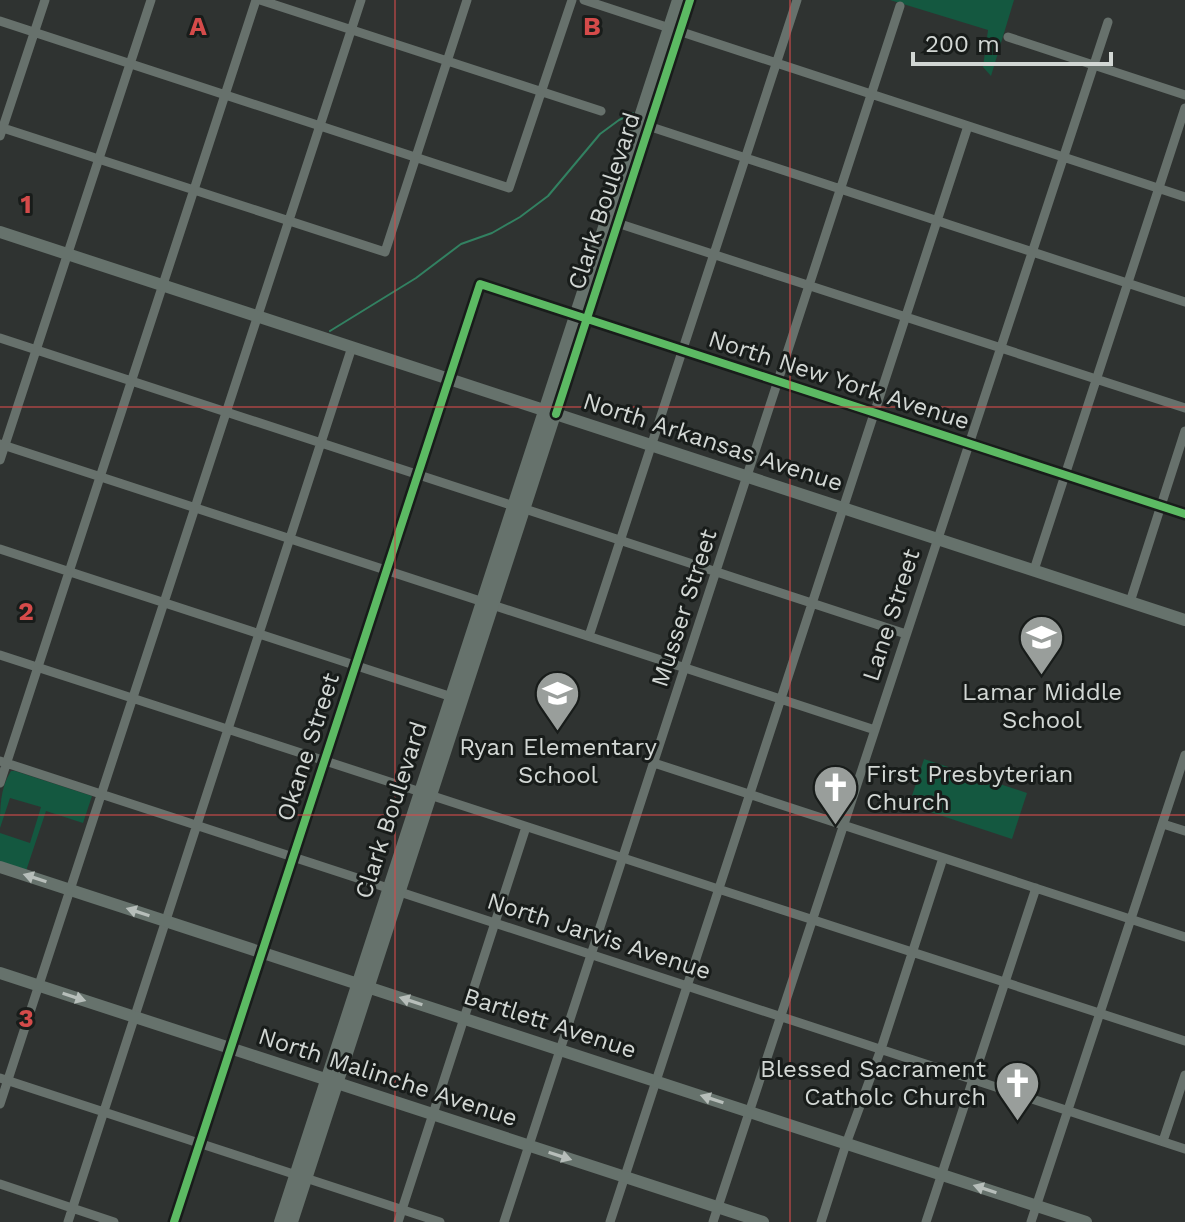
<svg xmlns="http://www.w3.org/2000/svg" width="1185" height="1222" viewBox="0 0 1185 1222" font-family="'Work Sans',sans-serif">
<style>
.green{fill:#145840}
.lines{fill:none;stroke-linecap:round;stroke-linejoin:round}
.stream{stroke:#328161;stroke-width:2}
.minor{stroke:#67716c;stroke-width:9}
.major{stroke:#66726c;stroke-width:12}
.cycleway-casing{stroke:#181c1a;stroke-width:13}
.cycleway{stroke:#5cba63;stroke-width:8}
.oneway{fill:#b7beba}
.grid{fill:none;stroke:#d54b4a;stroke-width:2;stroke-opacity:0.55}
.labels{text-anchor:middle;stroke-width:6;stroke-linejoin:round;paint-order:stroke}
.street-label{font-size:24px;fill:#d2d7d4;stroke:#181c1a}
.poi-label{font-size:24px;fill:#d2d7d4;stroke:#181c1a}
.grid-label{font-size:26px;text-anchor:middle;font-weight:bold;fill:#d54b4a;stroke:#181c1a;stroke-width:6;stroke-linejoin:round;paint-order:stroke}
</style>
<rect width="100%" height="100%" fill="#2f3331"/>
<path class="green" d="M890 0H1014L991 76 983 67 988 30Z
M924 759 1027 793 1012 839 909 805Z
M11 771H15L92 796 83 823 46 811 26 871 0 862V833L30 843 41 807 10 798 0 828C0 808 0 788 11 771Z"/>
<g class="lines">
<path class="stream" d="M330 331 416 278 461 244 492 233 520 217 548 196 600 134 619 120 633 113"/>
<path class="minor" d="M260 0 601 111
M584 0 1185 197
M0 21 509 188 572 0
M1008 37 1185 95
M645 125 1185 302
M0 127 385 252 467 0
M0 136 45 0
M614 222 1185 408
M0 338 514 506
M0 444 875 730
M0 460 151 0
M525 509 906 634
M0 549 455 698
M1034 570 1185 108
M1130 602 1185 431
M589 636 797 0
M0 655 1185 1041
M0 761 1185 1149
M654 763 1185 937
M0 783 256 0
M1163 824 1185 831
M0 1078 440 1222
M0 1104 361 0
M1163 1141 1185 1075
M0 1184 114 1222
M68 1222 352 347
M174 1222 480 284 1185 514
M398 1222 526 827
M504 1222 900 6
M610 1222 968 126
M713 1222 1108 22
M821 1222 846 1144 881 1049 943 858
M926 1222 1036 888
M1031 1222 1185 755"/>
<path class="major" d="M0 232 1185 620
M0 867 1086 1222
M0 973 763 1222
M280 1222 678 0
M292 1222 690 0"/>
<defs>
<path id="cycleway" d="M556 414 690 0
M174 1222 480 284 1185 514"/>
</defs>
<use href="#cycleway" class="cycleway-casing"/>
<use href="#cycleway" class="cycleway"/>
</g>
<defs><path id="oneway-solid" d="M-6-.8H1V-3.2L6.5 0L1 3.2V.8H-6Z" transform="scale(2)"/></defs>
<g class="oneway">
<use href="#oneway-solid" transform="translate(35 878) rotate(-162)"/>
<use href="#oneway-solid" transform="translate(138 912) rotate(-162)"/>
<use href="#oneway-solid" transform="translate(74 997) rotate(18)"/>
<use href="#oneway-solid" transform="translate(411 1001) rotate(-162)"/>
<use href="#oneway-solid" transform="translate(712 1099) rotate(-162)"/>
<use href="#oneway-solid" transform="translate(560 1156) rotate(18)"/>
<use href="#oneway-solid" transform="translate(985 1189) rotate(-162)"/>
</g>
<path class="grid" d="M395 0V1222M790 0V1222M0 407H1185M0 815H1185"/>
<defs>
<symbol id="school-pin" viewBox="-11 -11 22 30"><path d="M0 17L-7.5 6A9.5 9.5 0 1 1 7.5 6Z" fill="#999e9b" stroke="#181c1a"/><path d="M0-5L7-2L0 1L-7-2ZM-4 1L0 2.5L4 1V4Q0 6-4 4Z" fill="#fff"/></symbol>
<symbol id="church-pin" viewBox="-11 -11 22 30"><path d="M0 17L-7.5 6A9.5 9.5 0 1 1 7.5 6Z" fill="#999e9b" stroke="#181c1a"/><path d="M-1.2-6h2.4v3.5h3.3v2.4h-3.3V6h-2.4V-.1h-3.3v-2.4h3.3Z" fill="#fff"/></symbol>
</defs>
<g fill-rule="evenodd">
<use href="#school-pin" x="1016" y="612" width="51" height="69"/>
<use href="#school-pin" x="532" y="668" width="51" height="69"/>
<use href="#church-pin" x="810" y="762" width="51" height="69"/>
<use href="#church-pin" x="992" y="1058" width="51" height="69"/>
</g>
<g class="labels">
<g class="street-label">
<text transform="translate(604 201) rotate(-72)" y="8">Clark Boulevard</text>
<text transform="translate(839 380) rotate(18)" y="8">North New York Avenue</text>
<text transform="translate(713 442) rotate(18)" y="8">North Arkansas Avenue</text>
<text transform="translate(684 608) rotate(-72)" y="8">Musser Street</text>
<text transform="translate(891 615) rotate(-72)" y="8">Lane Street</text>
<text transform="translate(308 747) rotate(-72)" y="8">Okane Street</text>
<text transform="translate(391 810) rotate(-72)" y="8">Clark Boulevard</text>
<text transform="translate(599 936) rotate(18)" y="8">North Jarvis Avenue</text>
<text transform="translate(550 1023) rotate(18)" y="8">Bartlett Avenue</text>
<text transform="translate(388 1077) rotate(18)" y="8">North Malinche Avenue</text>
</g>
<g class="poi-label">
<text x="1042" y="700">Lamar Middle<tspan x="1042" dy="28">School</tspan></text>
<text x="558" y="755">Ryan Elementary<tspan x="558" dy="28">School</tspan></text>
<text x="866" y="782" text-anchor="start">First Presbyterian<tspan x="866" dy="28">Church</tspan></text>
<text x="986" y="1077" text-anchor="end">Blessed Sacrament<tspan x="986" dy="28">Catholc Church</tspan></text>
</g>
</g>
<g class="grid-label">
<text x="198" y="35">A</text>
<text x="592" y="35">B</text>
<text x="26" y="213">1</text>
<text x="26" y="620">2</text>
<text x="26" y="1027">3</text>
</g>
<path d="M913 52v12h198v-12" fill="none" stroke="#d2d7d4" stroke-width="4"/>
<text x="925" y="52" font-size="24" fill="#d2d7d4" stroke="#181c1a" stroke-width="6" paint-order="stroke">200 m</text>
</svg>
